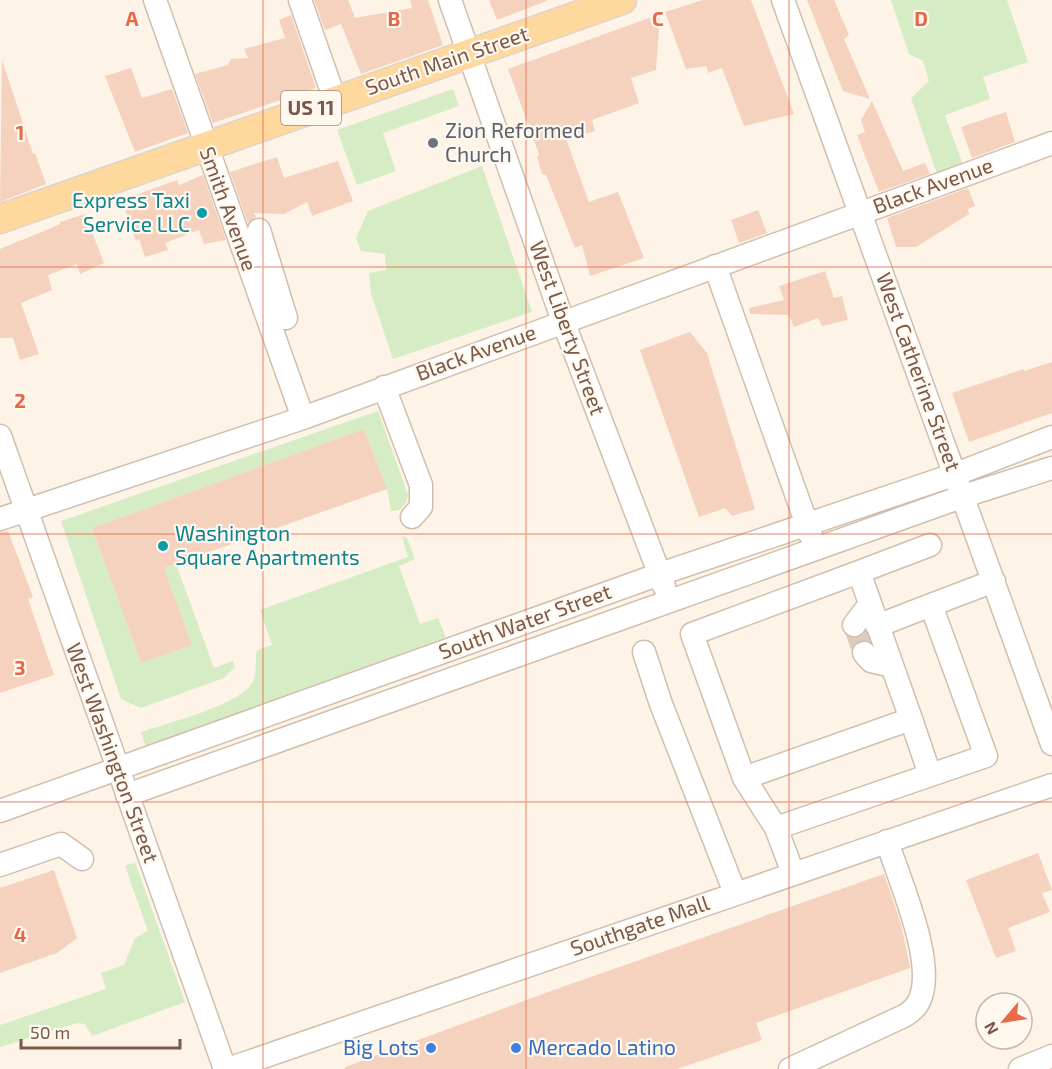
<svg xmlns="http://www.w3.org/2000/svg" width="1052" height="1069" viewBox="0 0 1052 1069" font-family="'Exo 2',sans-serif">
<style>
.green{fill:#d5ecc4}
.building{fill:#f4d2bd}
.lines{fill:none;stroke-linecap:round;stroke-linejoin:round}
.minor-tunnel{stroke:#dccdc0;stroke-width:22;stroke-dasharray:22 11;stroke-linecap:butt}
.minor-casing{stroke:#d2beae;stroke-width:25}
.major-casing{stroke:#dcd4d0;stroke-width:31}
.minor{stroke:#fff;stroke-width:22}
.major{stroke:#fed89d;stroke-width:28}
.grid{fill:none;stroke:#e56848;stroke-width:1.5;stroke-opacity:0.55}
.worship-dot{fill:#6b7280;stroke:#fff8ee;stroke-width:2}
.culture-dot{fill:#0f9aa8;stroke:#fff8ee;stroke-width:2}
.shop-dot{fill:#3f7fe0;stroke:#fff8ee;stroke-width:2}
.labels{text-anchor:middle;stroke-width:4.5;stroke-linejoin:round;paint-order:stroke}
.shield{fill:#fff8ee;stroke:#a0897b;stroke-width:1.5}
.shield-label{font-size:20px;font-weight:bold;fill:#78594a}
.street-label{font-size:21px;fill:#78594a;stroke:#fff8ee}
.worship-label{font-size:21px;fill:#5b616d;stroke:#fff8ee;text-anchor:start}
.culture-label{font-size:21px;fill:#0d838f;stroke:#fff8ee;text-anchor:end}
.shop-label{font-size:21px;fill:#366cbe;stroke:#fff8ee;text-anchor:end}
.grid-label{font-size:20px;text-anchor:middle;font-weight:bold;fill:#e56848;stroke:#fff8ee;stroke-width:4.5;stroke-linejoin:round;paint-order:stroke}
</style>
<rect width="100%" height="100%" fill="#fdf4e7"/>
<path class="green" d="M891 0H1007L1028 62 983 77 990 99 945 115 963 165 937 174 911 98 929 81 923 61 909 54Z
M453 89 459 106 383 133 396 171 357 185 337 130Z
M482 166 532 312 393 359 371 294 369 273 386 270 385 254 361 251 356 238 368 211Z
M378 411 408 495C407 504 401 512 391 511L387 489 364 429 92 528 141 663 192 645 164 568 176 564 214 668 233 661 235 667 224 678 141 708 121 699 61 521Z
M402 536 407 538 415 559 399 566 420 624 438 618 446 637 146 747 141 732C168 723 234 706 250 686 259 675 254 661 257 650L272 645 260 610 408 557Z
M135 862 185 1002 92 1036 85 1024 77 1023 0 1047V1025L106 989 101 973 124 965 135 938 148 931 125 866Z"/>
<path class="building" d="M314 0H348L355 18 412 8 410 0H428L443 45 361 74 341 24 325 30Z
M489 0H546L547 1 497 20Z
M703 0H751L794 114 744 126 722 68 708 73 707 66 686 69 665 12Z
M807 0H834L849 35 844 39 870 99 843 91Z
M660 14 656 70 631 78 639 103 592 120 595 131 566 139 589 202 618 192 644 258 590 276 582 245 575 248 546 175 542 174 537 157 539 154 508 69Z
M291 15 316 88 213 123 195 74 228 65 231 59 248 58 244 49 285 38 279 20Z
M2 60 33 154 35 153 46 184 0 202Z
M131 68 142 98 172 89 188 133 135 152 105 76Z
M872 101 903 171 925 163 930 174 879 192 857 135 865 132 861 120Z
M1006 112 1015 142 972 158 961 127Z
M277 157 284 178 338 161 353 201 312 216 307 202 284 214 254 213 256 217 248 223 230 172Z
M203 175 226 240 204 244 199 230 165 243 168 250 145 257 139 239 136 241 122 200 177 180 179 185Z
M968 188 975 206 968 209 969 214 916 247H896L887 218Z
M758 210 767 233 739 243 731 220Z
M85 214 104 263 80 274 77 264 48 275 52 290 21 303 39 354 20 360 13 338H0V249L44 231 60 224V222Z
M825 271 834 298 842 296 848 320 822 326 818 318 794 327 789 315 750 314 749 308 784 300 779 286Z
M690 332 707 353 755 509 732 516 725 508 699 517 640 350Z
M1052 362V413L969 442 952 393 1024 369V371Z
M364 429 387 489 164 568 192 645 141 663 92 528Z
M8 531 33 597 28 599 54 675 0 693V532Z
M1038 853 1052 890 1042 893 1050 912 1008 928 1016 951 996 958 966 880Z
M54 870 77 938 57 953 0 973V888Z
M884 874 901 924 910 968 756 1023 762 1040 677 1069H345V1067L548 992Z"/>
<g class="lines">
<path class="minor-tunnel" d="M854 625 864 653"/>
<defs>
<path id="minor" d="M155 0 303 418
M300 0 335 100
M450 0 563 321 664 586
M783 0 1052 744
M259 230 286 318
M715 266 811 536
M384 387 421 485V507L412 517
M0 436 225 1069
M0 519 303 418 1052 143
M859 572 930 545
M854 625 870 604
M877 626 931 605
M644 652 661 704 735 893
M864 653 871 661 892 666
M911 719 930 775
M744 778 692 634 859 572 911 719 744 778 776 828 986 756 931 605 994 581
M127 795 964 496 1052 468
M0 811 660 574 956 474 1052 437
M776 828 793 873
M0 865 61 844 82 859
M228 1069 1052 785
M790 1069 904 1016C911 1012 917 1007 920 999 936 961 899 880 887 841
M1020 1069 1052 1056"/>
<path id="major" d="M0 219 622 0"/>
</defs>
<use href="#minor" class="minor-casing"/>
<use href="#major" class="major-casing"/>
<use href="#minor" class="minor"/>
<use href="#major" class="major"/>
</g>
<path class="grid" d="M263 0V1069M526 0V1069M789 0V1069M0 267H1052M0 534H1052M0 802H1052"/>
<circle class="worship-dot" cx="433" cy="143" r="6"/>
<g class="culture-dot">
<circle cx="202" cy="213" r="6"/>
<circle cx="163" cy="546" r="6"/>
</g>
<g class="shop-dot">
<circle cx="431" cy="1048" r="6"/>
<circle cx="516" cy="1048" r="6"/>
</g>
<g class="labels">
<rect class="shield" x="281" y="91" width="60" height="34" rx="4.5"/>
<g class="shield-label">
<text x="311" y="115">US 11</text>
</g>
<g class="street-label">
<text transform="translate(447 61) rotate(-19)" y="7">South Main Street</text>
<text transform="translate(933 186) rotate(-20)" y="7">Black Avenue</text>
<text transform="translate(228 209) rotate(70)" y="7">Smith Avenue</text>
<text transform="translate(567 328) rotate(70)" y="7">West Liberty Street</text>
<text transform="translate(476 353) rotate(-20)" y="7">Black Avenue</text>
<text transform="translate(918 372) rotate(70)" y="7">West Catherine Street</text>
<text transform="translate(525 622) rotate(-20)" y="7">South Water Street</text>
<text transform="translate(112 753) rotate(70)" y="7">West Washington Street</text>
<text transform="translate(640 926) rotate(-19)" y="7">Southgate Mall</text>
</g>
<g class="worship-label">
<text x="445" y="138">Zion Reformed<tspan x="445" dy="24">Church</tspan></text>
</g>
<g class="culture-label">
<text x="190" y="208">Express Taxi<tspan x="190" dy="24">Service LLC</tspan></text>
<text x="175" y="541" text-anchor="start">Washington<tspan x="175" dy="24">Square Apartments</tspan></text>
</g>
<g class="shop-label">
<text x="419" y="1055">Big Lots</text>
<text x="528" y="1055" text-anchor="start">Mercado Latino</text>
</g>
</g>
<g class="grid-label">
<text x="132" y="26">A</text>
<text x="394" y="26">B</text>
<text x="658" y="26">C</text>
<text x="921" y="26">D</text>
<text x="20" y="140">1</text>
<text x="20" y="408">2</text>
<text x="20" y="675">3</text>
<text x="20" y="942">4</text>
</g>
<g transform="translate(1004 1021) rotate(241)"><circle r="28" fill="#fff8ee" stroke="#c9b8ac" stroke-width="1.5"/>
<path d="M0-4.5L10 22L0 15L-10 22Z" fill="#eb6948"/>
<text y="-9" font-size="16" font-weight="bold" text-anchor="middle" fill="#78594a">N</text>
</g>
<path d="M21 1039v9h159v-9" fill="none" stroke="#78594a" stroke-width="3"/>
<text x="30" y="1039" font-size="18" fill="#78594a" stroke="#fff8ee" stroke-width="4.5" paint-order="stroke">50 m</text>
</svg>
